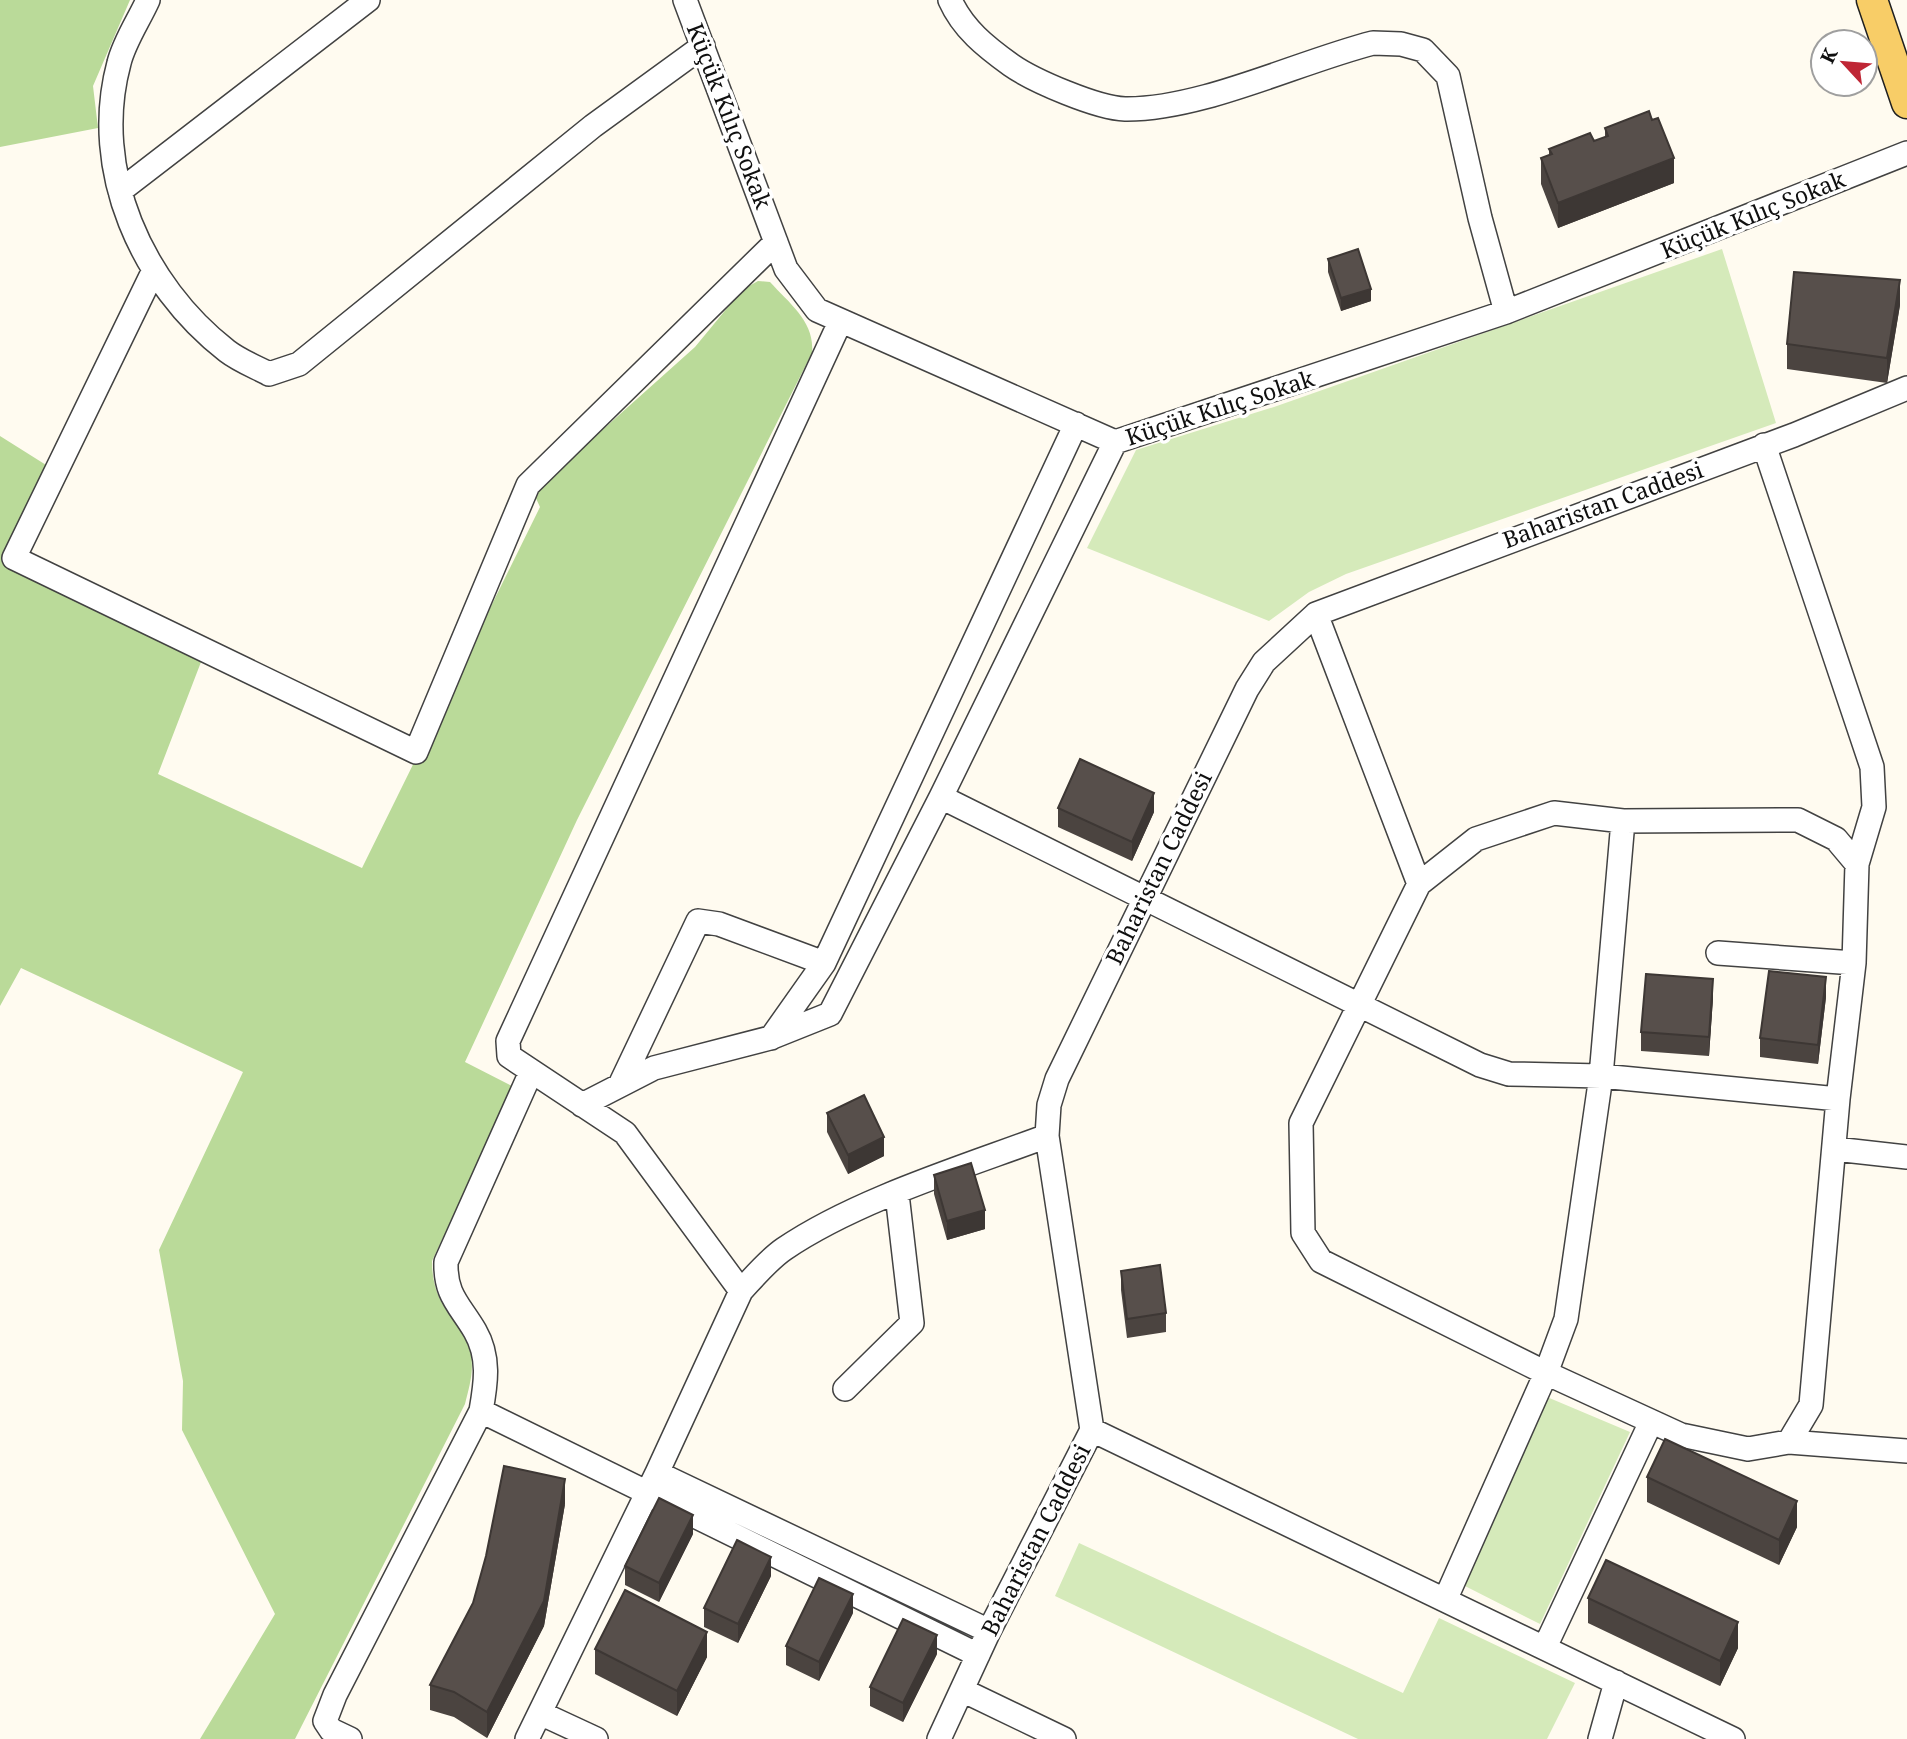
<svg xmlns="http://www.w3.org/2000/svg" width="1907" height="1739" viewBox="0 0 1907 1739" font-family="'Noto Serif',serif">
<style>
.green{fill:#d5eaba}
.forest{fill:#bada99}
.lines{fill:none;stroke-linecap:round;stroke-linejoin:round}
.minor-casing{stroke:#424242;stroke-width:26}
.major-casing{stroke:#202020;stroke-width:33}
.minor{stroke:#fff;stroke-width:23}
.major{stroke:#f8cd67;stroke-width:30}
.wall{fill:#4b4440}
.shaded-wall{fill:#3d3734}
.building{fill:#574f4b;stroke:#3d3734;stroke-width:2}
.labels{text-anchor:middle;stroke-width:7;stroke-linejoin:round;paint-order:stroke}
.street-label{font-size:23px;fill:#0f0f0f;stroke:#fff}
</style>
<rect width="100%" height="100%" fill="#fffbf0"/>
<path class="green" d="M1722 249 1776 423 1346 574 1309 592 1269 621 1087 548 1136 450 1274 407Z
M1547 1397 1630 1432 1540 1624 1465 1586Z
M1079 1543 1403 1693 1439 1618 1575 1683 1547 1739H1358L1055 1596Z"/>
<path class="forest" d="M0 0H130L93 86 98 128 0 147Z
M758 281 770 282C790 304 815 322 812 353L577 820 465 1062 514 1087 432 1261C432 1312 463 1318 471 1355 474 1372 469 1388 465 1404L295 1739H200L275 1614 182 1430 183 1381 159 1250 243 1072 21 968 0 1006V436L62 475 20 560 201 662 158 774 362 868 540 507 533 492 695 347 742 290Z"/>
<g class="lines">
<defs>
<path id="minor" d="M148 0C139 20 124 42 119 63 90 170 142 285 227 351 240 361 256 367 269 374L299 364 593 126 703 46
M685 0 786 269 817 310 1115 442 1506 312 1907 153
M950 0C963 29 986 47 1011 65 1034 81 1097 108 1125 109 1201 110 1298 62 1373 43L1401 44 1423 50 1448 76 1480 218 1506 312
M120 191 368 0
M154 270 14 558 416 752 528 485 776 242
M1764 445 1872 767 1874 807 1857 864
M1316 614 1419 884
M941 797 1480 1065 1509 1074 1601 1076 1838 1099 1854 963 1857 864 1836 839 1798 820 1623 821 1601 1076 1566 1319 1546 1373 1681 1435 1748 1449 1789 1442 1811 1405 1838 1099
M1718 953 1854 963
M771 1038 824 963 1076 424
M620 1085 698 921 719 924 824 963
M582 1105 654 1068 770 1038 830 1014 941 797 1115 442
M1835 1149 1907 1157
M741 1291C754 1277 768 1260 784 1249 856 1200 964 1167 1047 1136
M845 1389 912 1323 897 1194
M481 1411 978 1655
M1092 1430 1733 1739
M1789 1442 1907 1451
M657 1473 989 1631
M1446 1598 1546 1373 1321 1261 1303 1233 1301 1123 1419 884 1476 839 1554 813 1623 821
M1545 1647 1651 1422
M962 1690 1064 1739
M540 1713 596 1739
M350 1739 331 1730 325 1721 335 1695 481 1411C486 1383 490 1357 475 1331 459 1304 445 1295 446 1262L531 1072
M527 1739 657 1473 741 1291 625 1133 509 1056 508 1041 840 322
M939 1739 989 1631 1092 1430 1047 1136 1049 1105 1057 1079 1247 689 1264 662 1316 614 1794 435 1907 388
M1600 1739 1616 1682"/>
<path id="major" d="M1872 0 1907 103"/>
</defs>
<use href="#minor" class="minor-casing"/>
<use href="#major" class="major-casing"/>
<use href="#minor" class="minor"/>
<use href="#major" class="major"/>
</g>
<path class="wall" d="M1605 128 1674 183 1558 228 1541 184V158L1549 155V149L1594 141 1605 137Z
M1328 259 1371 301 1341 311 1328 272Z
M1900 305 1887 383 1787 369V344Z
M1058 808 1154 812 1132 861 1058 827Z
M1826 997 1818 1064 1760 1057V1038Z
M1713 998 1709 1056 1641 1051V1032Z
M827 1113 884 1156 848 1174 827 1132Z
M934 1175 985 1229 947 1240 934 1194Z
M1121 1271 1166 1313V1332L1127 1338 1121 1290Z
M1647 1477 1797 1527 1779 1565 1647 1502Z
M565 1504 544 1626 487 1738 454 1717 430 1710V1685L473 1603Z
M693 1534 659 1602 625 1585V1566Z
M771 1576 738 1643 704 1627V1608Z
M1588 1598 1738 1648 1720 1686 1588 1623Z
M853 1613 819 1681 786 1665V1646Z
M595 1649 707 1657 677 1716 595 1674Z
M937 1654 903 1722 870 1706V1687Z"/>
<path class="shaded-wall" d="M1674 158V183L1558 228V203Z
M1900 280V305L1887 383V358Z
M1371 289V301L1341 311V298Z
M1154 793V812L1132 861V842Z
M1826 977V997L1818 1064V1045Z
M1713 979V998L1709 1056V1037Z
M884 1137V1156L848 1174V1155Z
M985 1210V1229L947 1240V1221Z
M565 1479V1504L544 1626 487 1738V1712Z
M1797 1501V1527L1779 1565V1540Z
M693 1515V1534L659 1602V1583Z
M771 1557V1576L738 1643V1624Z
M853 1594V1613L819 1681V1662Z
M1738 1622V1648L1720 1686V1661Z
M707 1632V1657L677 1716V1691Z
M937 1635V1654L903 1722V1703Z"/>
<path class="building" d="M1649 111 1652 120 1658 118 1674 158 1558 203 1541 158 1552 154 1549 149 1590 133 1594 141 1608 136 1605 128Z
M1358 249 1371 289 1341 298 1328 259Z
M1794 272 1900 280 1887 358 1787 344Z
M1080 759 1154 793 1132 842 1058 808Z
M1769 971 1826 977 1818 1045 1760 1038Z
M1646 974 1713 979 1709 1037 1641 1032Z
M864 1095 884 1137 848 1155 827 1113Z
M971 1163 985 1210 947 1221 934 1175Z
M1160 1265 1166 1313 1127 1319 1121 1271Z
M1665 1439 1797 1501 1779 1540 1647 1477Z
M504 1466 565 1479 544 1601 487 1712 454 1692 430 1685 473 1603 486 1556Z
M659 1498 693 1515 659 1583 625 1566Z
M737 1540 771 1557 738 1624 704 1608Z
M1606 1560 1738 1622 1720 1661 1588 1598Z
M819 1578 853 1594 819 1662 786 1646Z
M625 1590 707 1632 677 1691 595 1649Z
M903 1619 937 1635 903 1703 870 1687Z"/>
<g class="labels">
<g class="street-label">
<text transform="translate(729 116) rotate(69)" y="8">Küçük Kılıç Sokak</text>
<text transform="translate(1753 215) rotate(-22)" y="8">Küçük Kılıç Sokak</text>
<text transform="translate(1220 408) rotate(-18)" y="8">Küçük Kılıç Sokak</text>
<text transform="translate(1603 505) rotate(-20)" y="8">Baharistan Caddesi</text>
<text transform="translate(1159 868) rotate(-64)" y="8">Baharistan Caddesi</text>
<text transform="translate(1036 1540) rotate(-63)" y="8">Baharistan Caddesi</text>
</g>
</g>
<g transform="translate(1844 63) rotate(296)"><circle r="33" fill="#ffffff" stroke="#9f9f9f" stroke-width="2"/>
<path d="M0-5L12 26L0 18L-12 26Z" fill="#bf2635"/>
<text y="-10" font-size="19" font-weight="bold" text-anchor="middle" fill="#0f0f0f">K</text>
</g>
</svg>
